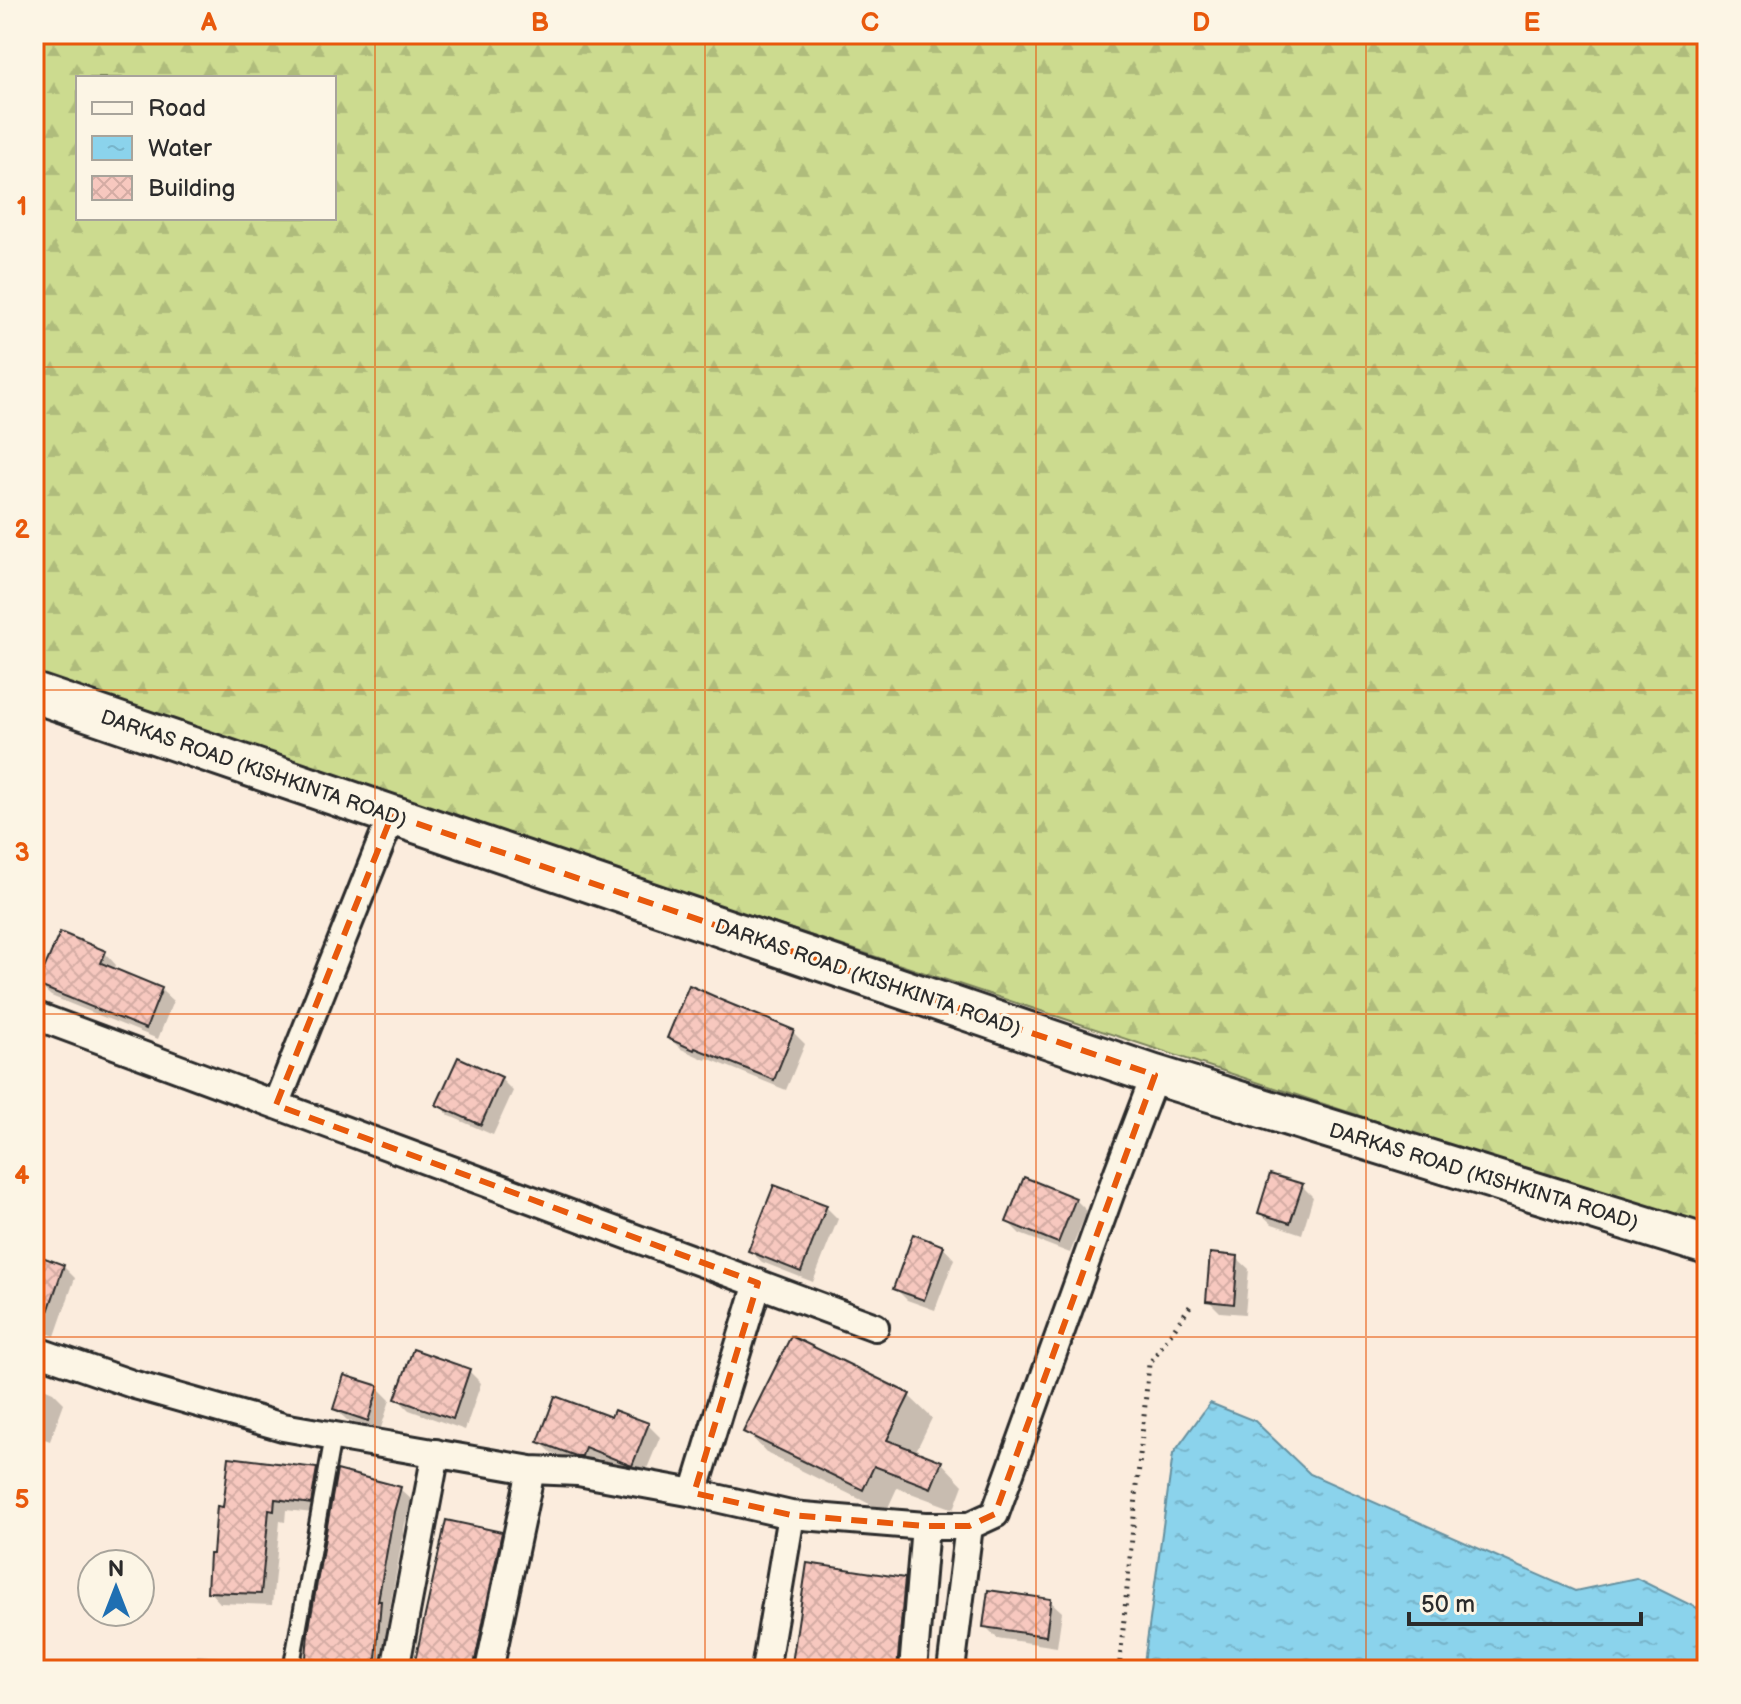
<svg xmlns="http://www.w3.org/2000/svg" width="1741" height="1704" viewBox="0 0 1741 1704" font-family="'Balsamiq Sans',sans-serif">
<style>
.forest{fill:url(#forest-firs);stroke:#7c835d;stroke-width:2;fill-rule:evenodd}
.water{fill:url(#water-ripples);stroke:#65909f;stroke-width:2}
.shadow{fill:#0003}
.building{fill:url(#building-cross-hatch);stroke:#2b2b2b;stroke-width:2}
.lines{fill:none;stroke-linecap:round;stroke-linejoin:round}
.service-casing{stroke:#2b2b2b;stroke-width:20}
.minor-casing{stroke:#2b2b2b;stroke-width:32}
.secondary-casing{stroke:#2b2b2b;stroke-width:44}
.path{stroke:#2b2b2b;stroke-width:5;stroke-dasharray:2 6;stroke-linecap:butt}
.service{stroke:#fcf5e5;stroke-width:14}
.minor{stroke:#fcf5e5;stroke-width:26}
.secondary{stroke:#fcf5e5;stroke-width:38}
.marked{fill:none;stroke:#e8590c;stroke-width:6;stroke-dasharray:16 10;stroke-linejoin:round}
.grid{fill:none;stroke:#e8590c;stroke-width:2;stroke-opacity:0.55}
.labels{text-anchor:middle;stroke-width:6;stroke-linejoin:round;paint-order:stroke}
.street-label{font-size:20px;fill:#2b2b2b;stroke:#fcf5e5}
.neatline{fill:none;stroke:#e8590c;stroke-width:3}
.grid-label{font-size:26px;text-anchor:middle;font-weight:bold;fill:#e8590c}
</style>
<defs>
<pattern id="forest-firs" width="22" height="20" patternUnits="userSpaceOnUse" patternTransform="scale(2)"><rect width="22" height="20" fill="#ccdb8f"/><path d="M5 1l3.5 6h-7zM16 11l3.5 6h-7z" fill="#afbc7c"/></pattern>
<pattern id="water-ripples" width="26" height="14" patternUnits="userSpaceOnUse" patternTransform="scale(2)"><rect width="26" height="14" fill="#8bd3ec"/><path d="M2 4q2-2 4 0t4 0M15 11q2-2 4 0t4 0" fill="none" stroke="#78b5cb"/></pattern>
<pattern id="building-cross-hatch" width="8" height="8" patternUnits="userSpaceOnUse" patternTransform="scale(2)"><rect width="8" height="8" fill="#f7c8bf"/><path d="M0 0l8 8M0 8l8-8" fill="none" stroke="#d4aca4"/></pattern>
</defs>
<rect width="100%" height="100%" fill="#fbecdd"/>
<filter id="ink" filterUnits="userSpaceOnUse"><feTurbulence type="fractalNoise" baseFrequency=".0125" numOctaves="2"/><feDisplacementMap in="SourceGraphic" scale="16" xChannelSelector="R" yChannelSelector="G"/><feConvolveMatrix kernelMatrix="1 2 1 2 8 2 1 2 1" color-interpolation-filters="sRGB"/></filter>
<g filter="url(#ink)">
<path class="forest" d="M34 34H1707V1230L34 680ZM78 78H334V218H78Z"/>
<path class="water" d="M1210 1403 1255 1421 1310 1474 1575 1591 1636 1578 1707 1613V1670H1143L1173 1454Z"/>
<path class="shadow" d="M105 953 116 965 114 971 161 990 173 1001 158 1039 51 996 39 985Z
M793 1032 805 1044 786 1090 707 1058 706 1060 681 1049 669 1038Z
M459 1059 501 1079 513 1091 493 1135 450 1116 438 1105Z
M1302 1186 1313 1197 1302 1234 1272 1224 1260 1213Z
M776 1187 826 1207 838 1219 813 1282 762 1262 750 1251Z
M1075 1199 1087 1211 1070 1253 1020 1234 1008 1222Z
M943 1247 954 1259 935 1310 907 1300 895 1288Z
M34 1257 63 1266 75 1278 55 1336 34 1329Z
M1237 1258 1249 1269 1245 1314 1220 1312 1208 1300Z
M469 1371 481 1383 465 1430 409 1410 398 1399Z
M34 1384 53 1392 64 1403 50 1441 34 1435Z
M378 1388 390 1400 380 1431 347 1420 335 1409Z
M909 1396 932 1418 915 1453 941 1462 963 1485 954 1509 897 1488 886 1512 768 1454 746 1431Z
M616 1412 648 1425 660 1437 644 1476 597 1458 593 1467H589L552 1453 540 1442 613 1420Z
M316 1470 328 1481 322 1514 286 1510 285 1522 280 1521 272 1605 220 1603 209 1591 225 1509Z
M400 1489 412 1500 405 1524 389 1613 392 1615 387 1670H303L306 1655H308Z
M34 1501 41 1508 34 1534Z
M501 1534 524 1557 501 1670H415Z
M904 1579 927 1603 921 1670H793Z
M1050 1601 1062 1612 1057 1647 997 1638 985 1626Z
M197 1655 254 1660 264 1670H196Z"/>
<path class="building" d="M60 932 106 951 101 963 162 988 146 1029 37 985Z
M689 985 716 997V998L794 1030 774 1080 695 1048 694 1050 667 1038Z
M458 1057 502 1077 481 1125 436 1105Z
M1270 1174 1303 1184 1290 1223 1258 1213Z
M1024 1177 1076 1198 1058 1243 1006 1222Z
M774 1185 827 1205 801 1272 748 1251Z
M913 1234 944 1246 924 1300 893 1289Z
M1210 1253 1238 1256 1234 1304 1206 1301Z
M34 1254 64 1265 40 1335 34 1334Z
M791 1336 910 1394 887 1440 942 1461 931 1488 874 1466 863 1490 743 1432Z
M413 1349 470 1369 453 1419 395 1399Z
M344 1375 379 1386 368 1421 333 1409Z
M555 1396 611 1417 614 1410 649 1423 632 1466 585 1447 582 1456H576L538 1442Z
M229 1457 317 1468 311 1504 275 1499 274 1511 269 1510 261 1594 207 1592 209 1554H213L217 1506 223 1507Z
M337 1470 401 1487 394 1512 378 1601H381L375 1670H305L308 1633Z
M446 1520 502 1532 473 1670H413Z
M807 1563 905 1578 897 1670H791Z
M988 1590 1051 1599 1046 1636 983 1627Z"/>
<g class="lines">
<defs>
<path id="service" d="M291 1670 333 1436"/>
<path id="minor" d="M34 1015 875 1327
M276 1105 392 815
M34 1350 135 1385 283 1427 531 1470 578 1472 694 1493 791 1515 925 1526H969L995 1514 1118 1172 1155 1075
M694 1493 758 1283
M395 1670 436 1453
M489 1670 531 1470
M765 1670 791 1515
M913 1670 925 1526
M951 1670 969 1526"/>
<path id="secondary" d="M34 693 1155 1075 1707 1245"/>
</defs>
<use href="#service" class="service-casing"/>
<use href="#minor" class="minor-casing"/>
<use href="#secondary" class="secondary-casing"/>
<path class="path" d="M1119 1670 1149 1364 1191 1305"/>
<use href="#service" class="service"/>
<use href="#minor" class="minor"/>
<use href="#secondary" class="secondary"/>
</g>
</g>
<path class="marked" d="M392 815 1155 1075 995 1514 969 1526H925L791 1515 694 1493 758 1283 276 1105Z"/>
<path class="grid" d="M375 34V1670M705 34V1670M1036 34V1670M1366 34V1670M34 367H1707M34 690H1707M34 1014H1707M34 1337H1707"/>
<g class="labels">
<g class="street-label">
<text transform="translate(254 768) rotate(19)" y="7">DARKAS ROAD (KISHKINTA ROAD)</text>
<text transform="translate(868 977) rotate(19)" y="7">DARKAS ROAD (KISHKINTA ROAD)</text>
<text transform="translate(1484 1176) rotate(17)" y="7">DARKAS ROAD (KISHKINTA ROAD)</text>
</g>
</g>
<rect width="1741" height="1704" fill="none" stroke="#fcf5e5" stroke-width="88"/>
<rect x="76" y="76" width="260" height="144" fill="#fcf5e5" stroke="#a8a49b" stroke-width="2"/>
<rect x="92" y="102" width="40" height="12" fill="#fcf5e5" stroke="#a8a49b" stroke-width="2"/>
<text x="148" y="116" font-size="24" fill="#2b2b2b">Road</text>
<rect x="92" y="136" width="40" height="24" fill="url(#water-ripples)" stroke="#a8a49b" stroke-width="2"/>
<text x="148" y="156" font-size="24" fill="#2b2b2b">Water</text>
<rect x="92" y="176" width="40" height="24" fill="url(#building-cross-hatch)" stroke="#a8a49b" stroke-width="2"/>
<text x="148" y="196" font-size="24" fill="#2b2b2b">Building</text>
<g transform="translate(116 1588)"><circle r="38" fill="#fcf5e5" stroke="#a8a49b" stroke-width="2"/>
<path d="M0-6L14 30L0 20L-14 30Z" fill="#1f6fb2"/>
<text y="-12" font-size="22" font-weight="bold" text-anchor="middle" fill="#2b2b2b">N</text>
</g>
<path d="M1409 1612v12h232v-12" fill="none" stroke="#2b2b2b" stroke-width="4"/>
<text x="1421" y="1612" font-size="24" fill="#2b2b2b" stroke="#fcf5e5" stroke-width="6" paint-order="stroke">50 m</text>
<rect x="44" y="44" width="1653" height="1616" class="neatline"/>
<g class="grid-label">
<text x="209" y="31">A</text>
<text x="540" y="31">B</text>
<text x="870" y="31">C</text>
<text x="1201" y="31">D</text>
<text x="1532" y="31">E</text>
<text x="22" y="215">1</text>
<text x="22" y="538">2</text>
<text x="22" y="861">3</text>
<text x="22" y="1184">4</text>
<text x="22" y="1508">5</text>
</g>
</svg>
